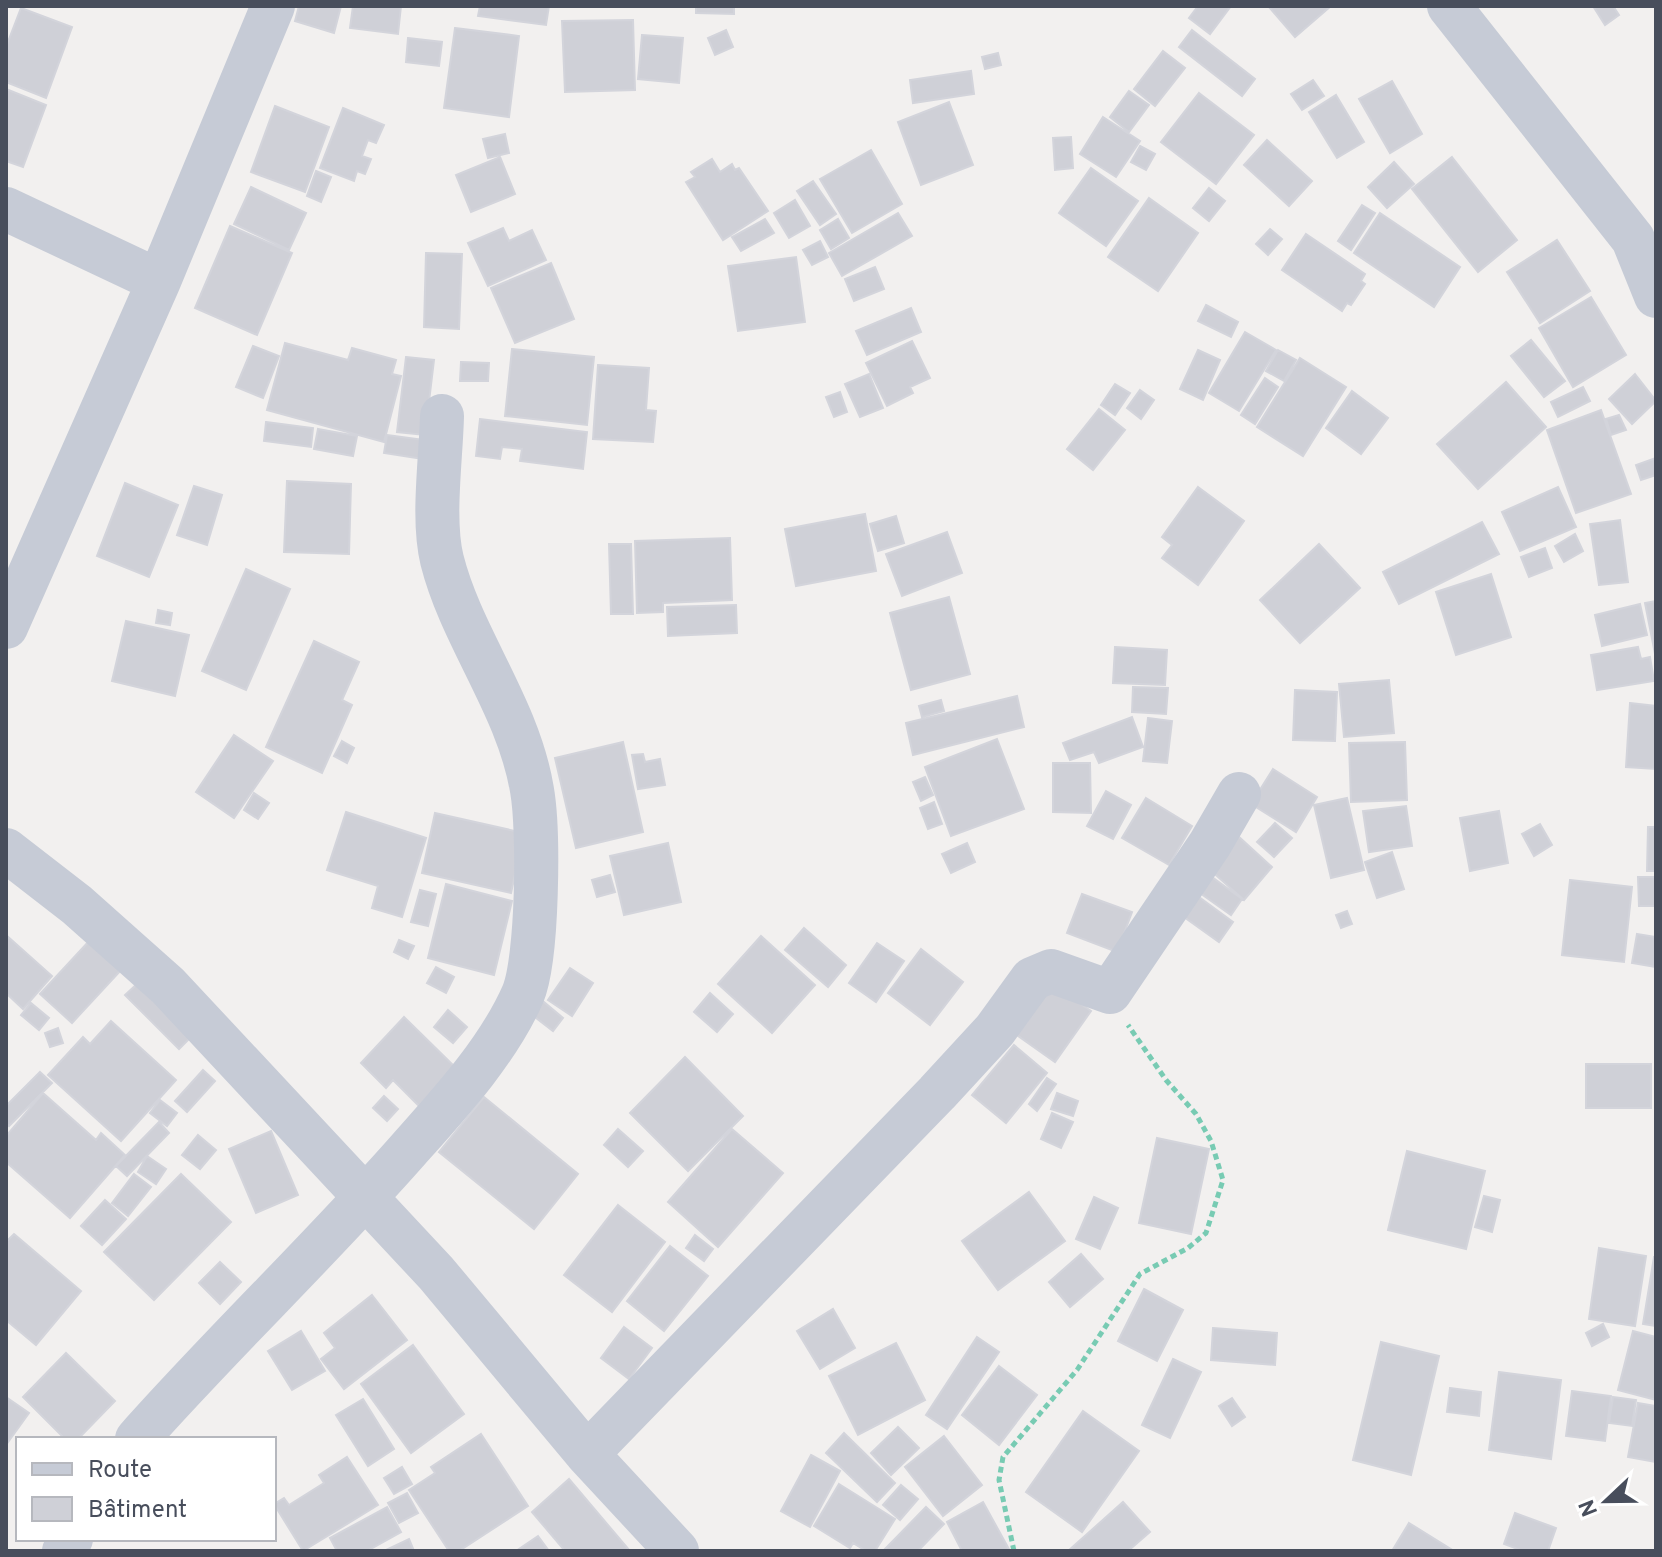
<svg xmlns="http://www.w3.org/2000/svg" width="1662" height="1557" viewBox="0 0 1662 1557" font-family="Overpass,sans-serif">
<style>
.building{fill:#cfd0d7;stroke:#d3d4db;stroke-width:2}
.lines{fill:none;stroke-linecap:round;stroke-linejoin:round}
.path{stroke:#78cbb3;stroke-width:5;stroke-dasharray:6 4;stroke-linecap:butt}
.minor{stroke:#c6cbd6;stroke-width:44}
</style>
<rect width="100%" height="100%" fill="#f2f0ef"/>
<path class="building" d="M299 6H341L334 33 295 21Z
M353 6H401L398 34 350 28Z
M480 6H549L546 25 478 16Z
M696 6H734V14L696 13Z
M1198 6H1231L1210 34 1189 18Z
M1268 6H1331L1295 37Z
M1593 6H1613L1619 15 1605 25Z
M21 8 72 27 46 98 6 82V47Z
M633 20 635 90 565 92 562 21Z
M455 28 519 36 509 117 444 108Z
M726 30 733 47 715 55 708 38Z
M1192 30 1255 79 1242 96 1179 47Z
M642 35 683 38 679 83 638 79Z
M408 38 442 42 439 66 406 62Z
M1163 51 1185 68 1155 106 1134 89Z
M998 53 1001 65 985 69 982 57Z
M971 71 974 94 913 103 910 80Z
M1313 80 1324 96 1302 110 1291 94Z
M1392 81 1422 134 1390 153 1359 99Z
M6 89 46 105 23 167 6 161Z
M1129 91 1149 105 1129 132 1110 117Z
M1199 93 1254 135 1216 184 1161 142Z
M1336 95 1364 142 1337 158 1309 112Z
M949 102 973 165 921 185 898 122Z
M275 106 329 127 305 192 251 172Z
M343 108 384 125 376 143 368 140 362 156 371 159 365 174 357 171 354 181 320 168Z
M1103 117 1140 141 1116 177 1080 154Z
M505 134 509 153 488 158 483 139Z
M1071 137 1073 168 1055 170 1053 138Z
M1267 140 1312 181 1289 206 1244 165Z
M1140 146 1155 154 1146 170 1131 162Z
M871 150 902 204 852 233 820 179Z
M500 157 515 194 471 212 456 175Z
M1452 157 1517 240 1478 272 1412 189Z
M712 159 720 172 732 164 735 170 739 168 768 211 723 240 686 182 695 177 691 172Z
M1394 162 1414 184 1387 208 1368 187Z
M1091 168 1138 201 1106 246 1059 213Z
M316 171 331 177 321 202 307 196Z
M813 181 836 214 820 225 797 191Z
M251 187 306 213 289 250 234 224Z
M1209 188 1225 201 1209 221 1193 208Z
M1149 198 1198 233 1158 291 1108 257Z
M795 200 810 226 789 238 774 213Z
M1362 205 1375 213 1351 250 1338 241Z
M898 213 912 236 842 276 829 253Z
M1380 213 1460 267 1434 307 1354 253Z
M765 219 774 233 741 251 732 237Z
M838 219 849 238 831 249 820 230Z
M230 226 292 253 257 335 195 308Z
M503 228 509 241 532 230 546 260 488 286 468 243Z
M1270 229 1282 239 1268 255 1256 244Z
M1306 234 1365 274 1361 281 1365 284 1351 305 1347 303 1342 311 1282 270Z
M1557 240 1590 291 1540 323 1507 272Z
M820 241 828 257 812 265 803 250Z
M426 253 462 254 459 329 424 327Z
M796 257 805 322 738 331 728 266Z
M551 263 574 319 515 343 491 288Z
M875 267 884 289 854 301 845 279Z
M1591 297 1626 355 1573 387 1539 328Z
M1206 305 1238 322 1231 337 1198 321Z
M911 308 921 332 867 355 856 331Z
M1245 332 1276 350 1239 411 1209 393Z
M1531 340 1565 381 1544 397 1511 356Z
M912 341 930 378 910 387 913 393 887 406 866 363Z
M285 343 348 360 352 348 396 360 392 374 401 376 384 442 267 410Z
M253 346 279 356 263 398 236 387Z
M512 349 594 357 587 425 505 416Z
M1198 350 1220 360 1203 400 1180 389Z
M1278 350 1296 360 1284 381 1266 371Z
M406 357 434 360 425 435 397 432Z
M1300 358 1346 387 1303 456 1257 427Z
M461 362 489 363 488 381H460Z
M598 365 649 368 646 410 656 411 653 442 593 439Z
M869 374 883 408 860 417 845 384Z
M1635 374 1656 401 1632 424 1609 399Z
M1265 378 1278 387 1255 424 1241 415Z
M1506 382 1546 427 1478 489 1437 444Z
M1115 384 1130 393 1115 415 1101 405Z
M1583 387 1590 401 1558 417 1551 402Z
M1140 390 1154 400 1141 419 1127 408Z
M1352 391 1388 418 1361 454 1326 428Z
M840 392 847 412 834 417 826 397Z
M1099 409 1125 430 1093 470 1067 449Z
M1601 410 1631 494 1576 513 1547 430Z
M1619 415 1626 430 1611 435 1606 419Z
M480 419 587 432 583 469 520 461 522 449 502 447 500 459 476 456Z
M266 422 313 428 311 447 264 441Z
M318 429 357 436 353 456 314 449Z
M387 435 432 441 430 460 384 453Z
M1656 458V475L1641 480 1636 465Z
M287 481 351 484 349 554 284 552Z
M125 483 178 505 149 577 97 556Z
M194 486 222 495 207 545 177 535Z
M1198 487 1244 521 1198 585 1162 558 1172 545 1162 537Z
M1558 487 1576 527 1520 551 1502 512Z
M865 514 876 571 796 586 785 529Z
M896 516 904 543 878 551 870 524Z
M1620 520 1628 582 1599 585 1590 524Z
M1482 522 1499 554 1399 604 1383 572Z
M947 532 962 573 902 596 886 554Z
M1575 534 1583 551 1564 562 1555 546Z
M730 538 732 600 663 603V612L637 613 635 541Z
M609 544H631L633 614H611Z
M1319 544 1360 588 1300 643 1260 600Z
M1545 548 1552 568 1529 577 1521 557Z
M246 569 290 589 246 690 202 671Z
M1491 574 1511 637 1456 655 1436 592Z
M949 597 970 674 911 690 890 613Z
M1656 601V659L1645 603Z
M1640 604 1647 635 1602 646 1595 615Z
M736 605 737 633 668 636 667 607Z
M158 610 172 613 170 625 156 623Z
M126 621 189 635 175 696 112 681Z
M314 641 359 662 342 700 352 705 322 773 266 747Z
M1115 647 1167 650 1165 685 1113 683Z
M1638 647 1641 659 1650 657 1654 681 1597 690 1591 655Z
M1389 680 1394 733 1344 737 1339 684Z
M1133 687 1168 688 1166 714 1132 712Z
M1295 690 1337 692 1335 741 1293 740Z
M1017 696 1024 727 913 755 906 723Z
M941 700 944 711 922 717 919 706Z
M1630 703 1656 706V769L1626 767Z
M1132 717 1143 747 1099 763 1094 752 1070 760 1063 743Z
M1148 718 1172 721 1167 763 1143 761Z
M234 735 273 761 234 818 196 792Z
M997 739 1024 809 951 836 925 767Z
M342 741 354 748 347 763 334 756Z
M623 742 643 832 576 848 555 758Z
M1405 742 1407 800 1351 802 1349 743Z
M643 754 645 762 660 759 665 785 638 789 632 755Z
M1053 763H1090L1091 813 1053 812Z
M1273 769 1317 797 1296 832 1251 804Z
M925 777 933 795 921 801 913 782Z
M1106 791 1131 805 1113 839 1087 826Z
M254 793 269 803 258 819 244 810Z
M1146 798 1192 826 1169 865 1122 838Z
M1347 798 1364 870 1331 878 1314 805Z
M934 802 942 824 928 829 920 808Z
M1406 806 1412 846 1369 852 1363 811Z
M1499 811 1508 863 1470 871 1460 818Z
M346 812 426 838 402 917 372 908 378 886 327 870Z
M435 813 524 833 511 893 422 873Z
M1275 823 1292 838 1274 857 1257 842Z
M1540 824 1552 845 1534 856 1522 834Z
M1648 827H1656V871H1647Z
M1238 836 1272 867 1244 900 1209 869Z
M668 843 681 902 624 915 610 856Z
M967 843 975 862 951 873 942 854Z
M1392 852 1404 889 1377 898 1365 862Z
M610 875 615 892 597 897 592 880Z
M1212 877 1242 899 1231 915 1200 893Z
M1638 877H1656V906H1639Z
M1570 880 1632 887 1624 962 1562 955Z
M446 884 512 901 494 975 428 958Z
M420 890 436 894 428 926 411 922Z
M1082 894 1132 912 1117 952 1067 933Z
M1199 897 1233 922 1219 942 1184 917Z
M1347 911 1352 924 1341 928 1336 915Z
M804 928 846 965 828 987 785 950Z
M1637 934 1656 937V967L1632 963Z
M6 935 52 976 23 1009 6 993Z
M761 936 815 985 772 1033 718 984Z
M91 939 122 969 72 1023 40 994Z
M399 940 414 946 408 959 394 952Z
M877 943 904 961 876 1002 849 983Z
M921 949 963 982 930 1025 888 993Z
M436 967 454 977 446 993 427 983Z
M570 968 593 983 572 1016 548 1000Z
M1049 982 1091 1011 1055 1062 1014 1033Z
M137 984 190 1038 179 1049 125 995Z
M710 993 733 1014 717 1032 694 1012Z
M538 997 563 1018 553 1031 527 1011Z
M31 1003 49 1018 39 1030 21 1015Z
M448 1010 467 1027 453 1043 434 1027Z
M404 1017 455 1067 419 1106 393 1080 386 1088 361 1063Z
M111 1021 176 1080 121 1141 48 1075 83 1037 90 1044Z
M58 1028 63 1043 50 1047 45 1033Z
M1014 1045 1047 1073 1006 1123 972 1095Z
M685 1057 743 1116 688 1171 630 1113Z
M1586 1064H1651V1108H1586Z
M203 1070 215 1081 187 1112 175 1101Z
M40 1072 52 1083 9 1126 6 1123V1106Z
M1047 1078 1056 1084 1037 1111 1029 1104Z
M43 1093 96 1140 101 1133 125 1155 70 1218 6 1162V1136Z
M1057 1093 1078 1101 1073 1116 1051 1109Z
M384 1096 398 1109 387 1121 373 1108Z
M484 1097 578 1174 534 1229 439 1152Z
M160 1100 177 1113 167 1126 150 1113Z
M1052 1113 1073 1122 1061 1148 1041 1139Z
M159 1122 169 1133 127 1176 116 1166Z
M618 1129 643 1151 628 1167 604 1145Z
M732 1129 783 1173 718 1247 668 1202Z
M271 1131 298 1195 256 1213 229 1149Z
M198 1135 216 1150 200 1169 182 1155Z
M1157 1138 1209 1149 1191 1234 1139 1223Z
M1407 1151 1485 1171 1466 1249 1388 1230Z
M147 1156 166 1169 156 1184 138 1172Z
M134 1174 151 1187 128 1216 112 1203Z
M181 1174 231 1222 154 1300 104 1252Z
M1029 1192 1065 1241 998 1290 962 1241Z
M1484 1196 1500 1200 1492 1232 1475 1227Z
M1094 1197 1118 1208 1100 1249 1076 1239Z
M105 1200 126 1219 102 1245 81 1226Z
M618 1205 665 1242 612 1312 564 1275Z
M14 1234 81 1291 36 1345 6 1320V1242Z
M695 1235 713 1249 704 1261 686 1248Z
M670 1246 708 1276 664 1331 627 1301Z
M1599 1248 1646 1256 1635 1326 1589 1319Z
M1081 1254 1103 1279 1070 1307 1049 1282Z
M1654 1257H1656V1326L1643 1324Z
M220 1262 241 1282 220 1304 199 1283Z
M1144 1289 1183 1310 1157 1361 1118 1341Z
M372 1295 407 1340 344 1389 321 1359 335 1348 324 1333Z
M833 1309 855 1348 820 1369 797 1331Z
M1603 1324 1609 1337 1592 1346 1586 1333Z
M624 1327 652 1348 629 1379 601 1358Z
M1213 1328 1277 1333 1275 1365 1211 1360Z
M301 1331 325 1371 292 1390 268 1351Z
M1633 1331 1656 1337V1400L1618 1390Z
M977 1337 999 1352 947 1429 926 1415Z
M1381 1342 1439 1356 1411 1475 1353 1460Z
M896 1343 925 1400 858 1435 829 1376Z
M413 1345 464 1414 411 1453 361 1384Z
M66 1353 115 1401 78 1439H65L23 1397Z
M1173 1359 1201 1372 1170 1438 1142 1425Z
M999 1366 1037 1395 999 1445 962 1415Z
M1499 1372 1561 1380 1551 1459 1489 1450Z
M1450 1388 1481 1392 1479 1416 1447 1412Z
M1572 1391 1611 1396 1605 1441 1566 1436Z
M6 1397 29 1413 6 1445Z
M1613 1397 1636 1400 1632 1426 1609 1423Z
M1232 1398 1245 1417 1232 1426 1219 1406Z
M363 1399 394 1449 368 1466 336 1415Z
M1638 1403 1656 1406V1462L1628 1457Z
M1083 1411 1139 1451 1082 1532 1026 1492Z
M898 1427 919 1448 891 1475 871 1453Z
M844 1433 895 1483 877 1502 826 1453Z
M481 1434 528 1506 459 1551H449L409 1490 435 1473 431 1467Z
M944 1436 982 1485 943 1516 905 1467Z
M811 1455 840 1471 810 1527 781 1511Z
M347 1457 378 1505 303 1551 274 1504 284 1498 289 1505 324 1483 319 1475Z
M402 1467 412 1484 394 1494 384 1478Z
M569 1479 630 1551H565L532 1512Z
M839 1484 895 1519 875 1551H866L853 1543 850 1548 814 1526Z
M901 1485 918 1499 900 1520 883 1505Z
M407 1493 418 1513 399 1523 388 1503Z
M983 1502 1010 1551H962L947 1522Z
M1123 1502 1150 1532 1128 1551H1068Z
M387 1507 401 1532 367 1551H337L330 1538Z
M926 1507 944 1524 918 1551H883Z
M1515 1513 1556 1528 1548 1551H1523L1504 1544Z
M1409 1523 1454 1551H1392Z
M538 1536 549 1551H516Z
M409 1539 414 1551H384Z"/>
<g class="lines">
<path class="path" d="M1014 1551 999 1480 1003 1457 1077 1370 1140 1274 1188 1248 1206 1233 1223 1180 1211 1141 1196 1114 1166 1080 1128 1025"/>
<path class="minor" d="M1449 6 1633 239 1656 296
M6 209 159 281
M6 627 159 281 273 6
M6 850 77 905 168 986 436 1273 587 1454 677 1551
M137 1439C225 1340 321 1249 409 1149 450 1103 498 1051 523 994 538 958 539 830 532 790 518 706 462 639 442 560 432 519 441 459 442 416
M587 1454 937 1093 995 1030 1032 979 1051 971 1110 992 1210 844 1239 794
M64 1551 71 1539"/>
</g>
<rect width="1662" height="1557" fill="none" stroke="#484e5c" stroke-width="16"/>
<rect x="16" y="1437" width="260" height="104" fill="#ffffff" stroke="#b6b8be" stroke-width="2"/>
<rect x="32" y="1463" width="40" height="12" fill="#c6cbd6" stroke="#b6b8be" stroke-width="2"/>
<text x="88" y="1477" font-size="24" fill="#484e5c">Route</text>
<rect x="32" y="1497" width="40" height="24" fill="#cfd0d7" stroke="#b6b8be" stroke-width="2"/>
<text x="88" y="1517" font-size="24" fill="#484e5c">Bâtiment</text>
<g transform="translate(1606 1501) rotate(248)" stroke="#ffffff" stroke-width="6" paint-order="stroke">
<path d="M0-6L14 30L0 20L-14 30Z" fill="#484e5c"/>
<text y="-12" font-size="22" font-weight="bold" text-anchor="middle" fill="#484e5c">N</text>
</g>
</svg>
